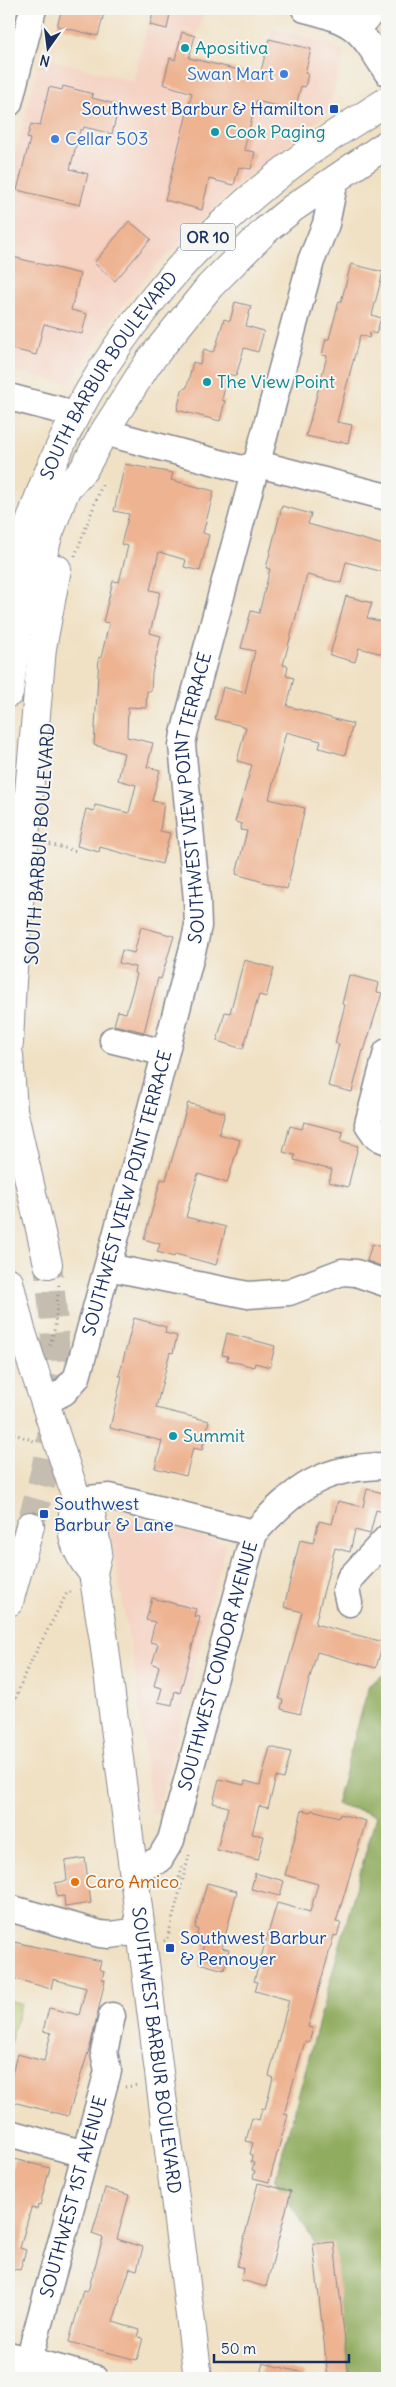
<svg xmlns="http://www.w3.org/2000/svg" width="396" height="2387" viewBox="0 0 396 2387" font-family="Delius,sans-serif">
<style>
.built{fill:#f5d2c2}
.green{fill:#b5c86b;stroke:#687c64}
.forest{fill:#90ac5f;stroke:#566e5e}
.building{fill:#eeb391}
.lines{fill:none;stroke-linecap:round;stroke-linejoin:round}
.major-tunnel{stroke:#c5bdb0;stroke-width:28;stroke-dasharray:28 14;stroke-linecap:butt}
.minor-casing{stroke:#868891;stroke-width:29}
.major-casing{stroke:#868891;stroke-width:30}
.path{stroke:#868891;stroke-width:3;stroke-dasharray:1 4;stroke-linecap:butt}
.minor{stroke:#fff;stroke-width:26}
.major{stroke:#fff;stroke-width:28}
.culture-dot{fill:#0f9aa8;stroke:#f6f6f2;stroke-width:2}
.shop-dot{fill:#3f7fe0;stroke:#f6f6f2;stroke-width:2}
.transit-dot{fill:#1a4fb4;stroke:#f6f6f2;stroke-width:2}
.food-dot{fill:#e8710a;stroke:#f6f6f2;stroke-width:2}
.labels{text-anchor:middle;stroke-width:4;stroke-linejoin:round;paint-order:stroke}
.shield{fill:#f6f6f2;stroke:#5d6b8a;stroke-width:1}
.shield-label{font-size:16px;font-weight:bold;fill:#1b2f5e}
.culture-label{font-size:18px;fill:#0d838f;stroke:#f6f6f2;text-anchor:start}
.shop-label{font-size:18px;fill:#366cbe;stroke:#f6f6f2;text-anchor:end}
.transit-label{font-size:18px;fill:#164399;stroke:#f6f6f2;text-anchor:start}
.street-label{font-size:18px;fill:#1b2f5e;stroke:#f6f6f2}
.food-label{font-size:18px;fill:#c56008;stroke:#f6f6f2;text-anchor:start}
</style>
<rect width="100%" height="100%" fill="#f6f6f2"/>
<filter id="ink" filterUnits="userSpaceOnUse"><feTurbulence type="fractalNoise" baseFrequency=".02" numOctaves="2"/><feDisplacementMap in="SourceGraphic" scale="10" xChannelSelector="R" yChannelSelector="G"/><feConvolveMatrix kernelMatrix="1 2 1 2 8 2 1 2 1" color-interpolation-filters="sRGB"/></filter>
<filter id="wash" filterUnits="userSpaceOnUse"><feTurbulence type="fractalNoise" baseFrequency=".0096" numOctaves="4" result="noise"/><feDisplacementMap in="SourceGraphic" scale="20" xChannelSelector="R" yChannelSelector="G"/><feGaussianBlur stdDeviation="1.12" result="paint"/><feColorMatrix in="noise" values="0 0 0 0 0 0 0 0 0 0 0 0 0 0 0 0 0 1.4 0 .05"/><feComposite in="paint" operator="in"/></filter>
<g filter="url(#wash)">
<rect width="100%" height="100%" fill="#f0e1c4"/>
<path class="built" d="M9 9H19L9 51Z
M152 9H194L204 12 181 94 250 112 272 28 323 42 342 50 344 56 327 113 244 179 148 274 102 331 70 384 9 370V179L40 57 133 81Z
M130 1518 226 1543 157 1814 152 1815 134 1665 109 1532 111 1524 118 1520Z"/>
<path class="green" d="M9 2000 21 2004 9 2047Z"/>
<path class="forest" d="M387 1672V2378H343V2331L330 2267 275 2180 376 1815 336 1804 369 1685Z"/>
<g id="blocks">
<path class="building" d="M62 9H105L98 36 57 26Z
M154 10 170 14 167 29 150 25Z
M182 32 195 36 189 58 260 75 269 39 311 49 305 73 308 74 305 87 301 86 295 110 256 101 244 150 255 152 251 169 239 167 234 185 209 179 202 210 165 200 192 93 163 84 170 58 175 60Z
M63 86 93 94 92 98 119 105 112 134 84 127 83 130H80L70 169 88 174 80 205 17 190 30 139 27 138 31 124 40 126 49 87 62 90Z
M129 221 151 239 115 281 94 263Z
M9 256 80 274 71 310 87 314 82 334 44 324 36 355 9 348Z
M351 264 383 272 372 315 381 318 376 334 370 332 369 338 360 335 337 422 352 425 348 443 340 441 339 443 306 436 327 356 322 355 326 339H329L339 301 341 302Z
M235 302 251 306 246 326 264 331 258 352 244 348 236 376 228 374 222 400 225 401 220 421 177 410 182 390 187 387 193 362 200 364 204 349 212 352 215 350 224 319 230 321Z
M125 464 173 473 171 480 214 491 203 533 209 535 200 571 184 567 186 560 159 552 150 590 160 592 150 633 161 636 152 673 151 691H147L146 708 128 707 127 737 153 743 147 767 160 770 152 801 164 803 160 831 170 833 162 864 100 847 99 852 77 846 86 809 94 811 95 805 129 813 136 785 118 780 124 753 94 745 99 657 101 658 109 623 103 622 113 581 119 582 128 546 121 544 129 514 114 511Z
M282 506 311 514 308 524 387 546V573L346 562 341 583 307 575 283 665 288 666 286 676 294 678 287 706 353 724 345 755 319 748 321 741 286 732 269 799 305 808 287 889 236 874 247 831 240 830 242 824 235 822 252 765 237 761 246 727 215 719 223 687 245 693 255 651 241 648 251 611 259 613 270 569 266 568Z
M346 596 372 603 367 618 387 623V655L359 648 355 662 330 655Z
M141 927 174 936 161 979 158 978 144 1032 114 1025 118 1011 126 1013 137 974 134 973 135 967 119 963 122 950 134 953Z
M244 960 274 968 266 997 259 995 243 1049 217 1041 225 1012 230 1013Z
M349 975 379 983 377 992 382 993 364 1051 363 1050 352 1092 328 1086 339 1044 335 1043 345 1005 342 1004Z
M188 1103 225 1113 219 1134 240 1140 227 1183 198 1174 186 1217 226 1227 216 1265 175 1254 174 1257 157 1252 160 1244 144 1239 161 1179 166 1180Z
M304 1122 343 1132 341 1141 358 1146 348 1187 329 1182 332 1170 294 1160 295 1155 283 1152 290 1126 302 1129Z
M372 1244 387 1249V1268L367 1261Z
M134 1318 166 1327 165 1333 177 1336 173 1353 170 1352 156 1408 209 1421 202 1450 193 1448 186 1476 155 1468 162 1441 110 1428 122 1376H119Z
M227 1333 275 1346 270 1367 255 1363 254 1367 227 1360 228 1356 222 1355Z
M367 1489 387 1494V1513L376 1510 370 1534 355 1530 350 1552 335 1548 315 1624 383 1642 376 1668 317 1652 300 1714 281 1709 283 1700 279 1699 302 1612 284 1607 300 1540 313 1543 319 1521 332 1524 338 1501 363 1507Z
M152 1598 196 1609 194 1616 200 1617 180 1693 175 1691 172 1705 158 1702 162 1688 154 1686 159 1666 152 1664 158 1644 150 1642 155 1622 146 1620Z
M270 1747 291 1752 284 1779 276 1777 268 1808 259 1806 252 1834 264 1836 258 1860 217 1850 228 1807 213 1803 219 1779 244 1785 245 1781 260 1785Z
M302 1810 311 1812 312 1810 339 1817 340 1814 366 1821 336 1922 341 1923 337 1936 334 1935 308 2027 313 2028 309 2043 305 2041 284 2114 288 2115 269 2182 253 2178 255 2171 252 2170 254 2163 251 2162 252 2155 250 2154 253 2143 246 2141 252 2118 259 2120 262 2108 265 2109 273 2078 269 2076 289 2000 255 1991 258 1982 254 1981 277 1903 310 1912 318 1884 285 1875Z
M85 1858 91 1903 65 1907 64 1896 57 1897 55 1883 67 1881 65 1861Z
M255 1873 284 1881 280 1896 251 1889Z
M207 1883 237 1891 222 1948 229 1950 224 1970 199 1963 206 1937 197 1935 198 1929 195 1928Z
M14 1942 101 1961 99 1969 104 1971 102 1979 105 1980 91 2043 68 2116 9 2101V2086L17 2054 44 2061 51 2033 43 2031 49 2008 79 2015 86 1988 53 1979 51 1989 9 1977V1962Z
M14 2159 50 2168 40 2205 38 2204 37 2209 31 2208 20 2248 26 2250 20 2270 14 2269 13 2272H9V2179Z
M258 2183 291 2191 266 2287 241 2280 243 2268 237 2266Z
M105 2188 129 2195 117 2239 143 2247 137 2270 130 2268 113 2322 140 2330 138 2337 143 2338 137 2360 69 2342 83 2290 88 2291 103 2238 92 2234Z
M334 2242 349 2378H328L313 2244Z
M263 2363 304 2373 303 2378H259Z"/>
</g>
</g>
<g filter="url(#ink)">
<use href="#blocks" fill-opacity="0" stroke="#868891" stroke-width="1"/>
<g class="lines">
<path class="major-tunnel" d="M30 1526C39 1494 48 1462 52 1429 60 1373 54 1319 48 1264"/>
<defs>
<g id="minor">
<path d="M305 9C356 22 359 28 387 72"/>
<path d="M357 30 374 9"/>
<path d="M9 103 33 9"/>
<path d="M9 397 59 410 74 418"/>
<path d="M104 432 242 469 258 464 387 497"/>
<path d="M113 1040 165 1053"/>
<path d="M387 1052 368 1124 377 1137 387 1141"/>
<path d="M108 1267 248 1295 289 1292 342 1272 356 1273 385 1283"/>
<path id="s1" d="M45 1402 64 1392 77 1377 150 1112 195 940 198 926 197 900 182 745 184 734 311 261 326 224 335 180"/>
<path d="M77 1500 110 1497 254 1533"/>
<path d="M349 1603 346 1590 350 1578 387 1538"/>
<path id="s2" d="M133 1871 159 1860 171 1840 254 1533C295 1487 324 1466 387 1466"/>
<path d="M9 1908 100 1934 110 1935 140 1931"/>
<path d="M9 2133 85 2154"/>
<path d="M9 2355 94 2378"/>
<path id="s3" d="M24 2378 108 2071 104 2052 112 2016"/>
</g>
<g id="major">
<path id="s4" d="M17 630C15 616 10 599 10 585 11 577 16 568 18 560 26 533 35 507 45 481 97 352 188 242 299 159 327 138 358 120 387 101"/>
<path d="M9 693 17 630 33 593 48 536 66 489 84 469 104 432 148 363 210 286 266 230 293 208 387 144"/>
<path d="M9 1043 12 980 42 648 57 569"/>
<path d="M9 1055 13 1110 48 1264"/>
<path id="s5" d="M9 1282 21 1330 77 1500 91 1514 98 1552 93 1573 104 1641 198 2378"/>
<path d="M77 1500C66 1528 74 1551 93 1573"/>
<path d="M9 1602 30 1526"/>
</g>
</defs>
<use href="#minor" class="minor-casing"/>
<use href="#major" class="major-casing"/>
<path class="path" d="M75 556 102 485
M45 843 76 851
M50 1345 55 1327 59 1282
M9 1432 34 1441
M9 1717 25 1673 67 1593 74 1591
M182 1867 178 1881 182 1882
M164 1941 167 1940 190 1852
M125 2087 138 2085"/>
<use href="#minor" class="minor"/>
<use href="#major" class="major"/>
</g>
</g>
<g class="culture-dot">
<circle cx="185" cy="48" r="5"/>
<circle cx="215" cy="132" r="5"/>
<circle cx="207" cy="382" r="5"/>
<circle cx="173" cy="1436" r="5"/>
</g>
<g class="shop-dot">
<circle cx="284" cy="74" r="5"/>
<circle cx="55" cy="139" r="5"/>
</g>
<g class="transit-dot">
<rect x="329" y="104" width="10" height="10" rx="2.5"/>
<rect x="39" y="1509" width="10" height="10" rx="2.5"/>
<rect x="165" y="1943" width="10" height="10" rx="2.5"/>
</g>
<circle class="food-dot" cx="75" cy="1882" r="5"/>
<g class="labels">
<rect class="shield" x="180.5" y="223.5" width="55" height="27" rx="4"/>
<g class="shield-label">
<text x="208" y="243">OR 10</text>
</g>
<g class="culture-label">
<text x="195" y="54">Apositiva</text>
<text x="225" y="138">Cook Paging</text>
<text x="217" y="388">The View Point</text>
<text x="183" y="1442">Summit</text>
</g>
<g class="shop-label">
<text x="274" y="80">Swan Mart</text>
<text x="65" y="145" text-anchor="start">Cellar 503</text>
</g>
<g class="transit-label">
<text x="324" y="115" text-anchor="end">Southwest Barbur &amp; Hamilton</text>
<text x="54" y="1510">Southwest<tspan x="54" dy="21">Barbur &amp; Lane</tspan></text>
<text x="180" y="1944">Southwest Barbur<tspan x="180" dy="21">&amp; Pennoyer</tspan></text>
</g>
<g class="street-label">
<text dy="6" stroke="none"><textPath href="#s4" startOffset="279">SOUTH BARBUR BOULEVARD</textPath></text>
<text dy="6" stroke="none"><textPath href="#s1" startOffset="638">SOUTHWEST VIEW POINT TERRACE</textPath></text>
<text transform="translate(40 844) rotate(-86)" y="6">SOUTH BARBUR BOULEVARD</text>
<text dy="6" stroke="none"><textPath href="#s1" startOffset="232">SOUTHWEST VIEW POINT TERRACE</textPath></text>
<text dy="6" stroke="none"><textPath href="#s2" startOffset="232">SOUTHWEST CONDOR AVENUE</textPath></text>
<text dy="6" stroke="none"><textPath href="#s5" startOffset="790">SOUTHWEST BARBUR BOULEVARD</textPath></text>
<text dy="6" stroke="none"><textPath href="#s3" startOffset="188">SOUTHWEST 1ST AVENUE</textPath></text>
</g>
<g class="food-label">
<text x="85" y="1888">Caro Amico</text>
</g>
</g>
<rect width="396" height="2387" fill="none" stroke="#f6f6f2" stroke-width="30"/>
<g transform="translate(48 48) rotate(194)" stroke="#f6f6f2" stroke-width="4" paint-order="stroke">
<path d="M0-4L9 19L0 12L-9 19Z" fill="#1b2f5e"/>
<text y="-8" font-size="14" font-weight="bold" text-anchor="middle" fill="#1b2f5e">N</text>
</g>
<path d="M214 2354v8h135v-8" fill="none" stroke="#1b2f5e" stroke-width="2.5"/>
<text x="221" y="2354" font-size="15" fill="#1b2f5e" stroke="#f6f6f2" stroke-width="4" paint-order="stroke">50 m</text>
</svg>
